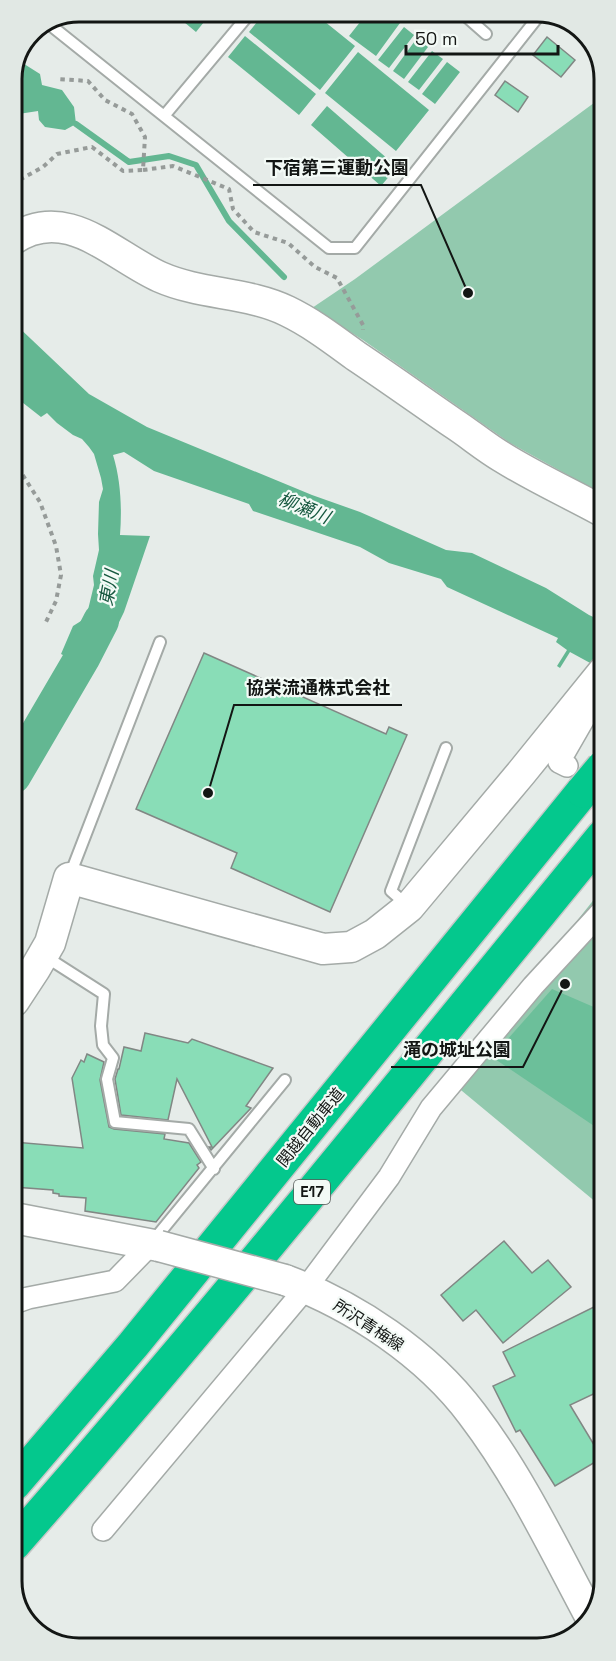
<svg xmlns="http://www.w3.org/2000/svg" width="616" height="1661" viewBox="0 0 616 1661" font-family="'Space Grotesk','Noto Sans JP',sans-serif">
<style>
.green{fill:#92c9ae}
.forest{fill:#6cbf9a}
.water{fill:#63b792}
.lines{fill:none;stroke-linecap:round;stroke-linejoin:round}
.stream{stroke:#63b792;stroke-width:6}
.river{stroke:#63b792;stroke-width:36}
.building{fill:#89ddb7;stroke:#818784;stroke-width:1.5}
.lane-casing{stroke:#a4aaa7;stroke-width:14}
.street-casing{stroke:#a4aaa7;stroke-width:24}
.secondary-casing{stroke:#a4aaa7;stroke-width:33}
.highway-casing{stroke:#c6c7c7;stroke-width:36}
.path{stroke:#969b99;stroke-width:4;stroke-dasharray:4.5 4.5;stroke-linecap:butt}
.lane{stroke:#fff;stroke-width:10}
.street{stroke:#fff;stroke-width:21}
.secondary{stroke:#fff;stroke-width:30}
.highway{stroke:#04c88d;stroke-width:33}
.secondary-bridge-casing{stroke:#a4aaa7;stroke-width:33;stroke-linecap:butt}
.highway-bridge-casing{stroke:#c6c7c7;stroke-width:36;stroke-linecap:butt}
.secondary-bridge{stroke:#fff;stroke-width:30}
.highway-bridge{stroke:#04c88d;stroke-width:33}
.labels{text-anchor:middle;stroke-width:4.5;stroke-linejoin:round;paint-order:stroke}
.shield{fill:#f3faf6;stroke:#565a58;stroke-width:1.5}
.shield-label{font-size:15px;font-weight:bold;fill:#131614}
.street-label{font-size:16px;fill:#131614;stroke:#f3faf6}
.water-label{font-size:18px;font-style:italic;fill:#16583f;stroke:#f3faf6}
.rim{fill:none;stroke:#131614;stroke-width:3}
.leader{fill:none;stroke:#131614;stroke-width:2}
.callout-dot{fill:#131614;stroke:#f3faf6;stroke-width:2}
.callout-label{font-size:18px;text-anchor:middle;font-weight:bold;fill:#131614;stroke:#f3faf6;stroke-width:4.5;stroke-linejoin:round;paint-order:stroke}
</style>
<rect width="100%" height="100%" fill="#e6ece9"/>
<path class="green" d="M602 97V494L510 443 363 340 312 308 355 279Z
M603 888V1208L450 1081Z"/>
<path class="forest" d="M552 989 603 1011V1132L492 1057Z"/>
<path class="water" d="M172 12H212L196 32Z
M265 12H332L324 21 355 46 320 90 249 32Z
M368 12H385L400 23 376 56 349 36Z
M404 27 414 35 389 68 378 60Z
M245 36 316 94 299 115 228 57Z
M417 38 428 47 404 79 393 71Z
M432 51 443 59 419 90 408 82Z
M358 52 429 110 396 151 325 93Z
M21 62 40 74 42 85 62 90 74 107 76 124 65 130 45 127 39 120 38 111 12 115V76L18 63Z
M447 62 460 72 435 104 422 94Z
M327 106 397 167 381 186 311 125Z
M12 321 89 394 147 427 312 495 360 512 446 550 472 553 546 588 589 615 602 621 603 670 570 652 560 668 557 666 567 650 556 642 558 638 447 587 441 579 389 563 360 547 253 511 249 504 154 471 124 452 113 455C121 481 122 509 120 535L150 536 124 612 108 645 92 670 61 654 73 626 81 621 87 614 94 585 93 576 99 550 98 534 99 502 103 489 101 478 94 454 89 447 82 439 73 435 57 423 47 413 41 417 13 395Z"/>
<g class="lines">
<path class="stream" d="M76 124 129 162 169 156 196 165 229 221 284 277"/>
<path class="river" d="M13 776 82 658 101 621"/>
</g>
<path class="building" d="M547 37 575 60 561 77 533 55Z
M505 81 528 97 518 112 495 95Z
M204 653 386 734 389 727 407 735 330 912 231 868 237 853 136 809Z
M145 1033 188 1043 192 1039 273 1068 246 1106 251 1108 211 1150 209 1147H212L177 1079 168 1120 121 1115 115 1079 118 1069H119L124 1047 141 1051Z
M87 1054 104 1062 100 1080 109 1127 114 1129 165 1134 164 1139 189 1143 201 1162 197 1165 199 1168 156 1222 85 1211 86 1198 59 1196V1194L53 1193V1190L14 1187V1142L83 1148 72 1078 81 1060 84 1062Z
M504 1241 532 1273 548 1260 571 1287 503 1343 476 1310 463 1321 441 1295Z
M604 1302V1389L570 1405 602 1458 555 1486 520 1430 516 1432 493 1386 515 1376 503 1352Z"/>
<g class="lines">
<defs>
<path id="lane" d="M461 12 486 34
M49 24 329 248H355L542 12
M164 116 251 12
M70 875 160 642
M407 905 391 891 446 748
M43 955 104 994 101 1026 103 1045 113 1058 107 1079 115 1122 189 1129 214 1169
M153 1241 285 1080"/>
<path id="street" d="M567 766 559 762 586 715 572 731
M14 1303 28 1298 115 1281 151 1244
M103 1530 306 1288 389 1177 431 1108 533 986 603 910"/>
<path id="secondary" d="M12 240C66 202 113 256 160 277 201 295 248 292 287 311 312 323 334 340 356 356 389 378 421 401 453 423 470 434 485 447 502 457 534 477 569 493 602 511
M14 1001 35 969 50 943 69 878 323 949 351 947 375 934 409 907 522 772 603 672
M14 1218 159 1246
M285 1280C355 1306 427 1354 472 1414 520 1477 554 1549 591 1618"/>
<path id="highway" d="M14 1484 133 1345 583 791
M14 1544C217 1313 409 1073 603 836"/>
</defs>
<use href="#lane" class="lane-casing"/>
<use href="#street" class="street-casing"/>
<use href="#secondary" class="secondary-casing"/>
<use href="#highway" class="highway-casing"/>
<path class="path" d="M143 170 173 166 229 189 233 209 254 232 288 243 315 267 337 278 363 325V330
M12 184 43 167 57 154 92 147 123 171 143 170 145 137 132 114 105 100 88 81 58 79
M13 460 40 502 56 546 61 575 56 601 45 624"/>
<use href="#lane" class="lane"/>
<use href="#street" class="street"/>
<use href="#secondary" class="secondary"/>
<use href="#highway" class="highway"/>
<defs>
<path id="secondary-bridge" d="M159 1246 285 1280"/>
<path id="highway-bridge" d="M583 791 603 767"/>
</defs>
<use href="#secondary-bridge" class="secondary-bridge-casing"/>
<use href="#highway-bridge" class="highway-bridge-casing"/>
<use href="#secondary-bridge" class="secondary-bridge"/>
<use href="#highway-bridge" class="highway-bridge"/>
</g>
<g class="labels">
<rect class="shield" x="294" y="1180" width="36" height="24" rx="4.5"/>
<g class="shield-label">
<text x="312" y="1197">E17</text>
</g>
<g class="street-label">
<text transform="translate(310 1127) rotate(-51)" y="6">関越自動車道</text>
<text transform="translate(369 1325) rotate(33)" y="6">所沢青梅線</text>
</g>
<g class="water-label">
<text transform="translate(304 508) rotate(22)" y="6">柳瀬川</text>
<text transform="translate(109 588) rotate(-80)" y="6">東川</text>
</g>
</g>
<path d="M0 0H616V1661H0ZM79 22H537A57 57 0 0 1 594 79V1581A57 57 0 0 1 537 1638H79A57 57 0 0 1 22 1581V79A57 57 0 0 1 79 22Z" fill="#e1e8e4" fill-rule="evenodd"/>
<path class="rim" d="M79 22H537A57 57 0 0 1 594 79V1581A57 57 0 0 1 537 1638H79A57 57 0 0 1 22 1581V79A57 57 0 0 1 79 22Z"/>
<path class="leader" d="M468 293L421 185H253M208 793L234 705H402M565 984L523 1067H391"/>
<g class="callout-dot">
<circle cx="468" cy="293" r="6"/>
<circle cx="208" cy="793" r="6"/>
<circle cx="565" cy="984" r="6"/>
</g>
<g class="callout-label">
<text x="337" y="174">下宿第三運動公園</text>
<text x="318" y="694">協栄流通株式会社</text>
<text x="457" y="1056">滝の城址公園</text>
</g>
<path d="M406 45v9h152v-9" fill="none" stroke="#131614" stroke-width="3"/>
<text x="415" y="45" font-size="18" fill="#131614" stroke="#f3faf6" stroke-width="4.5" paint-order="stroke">50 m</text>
</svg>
